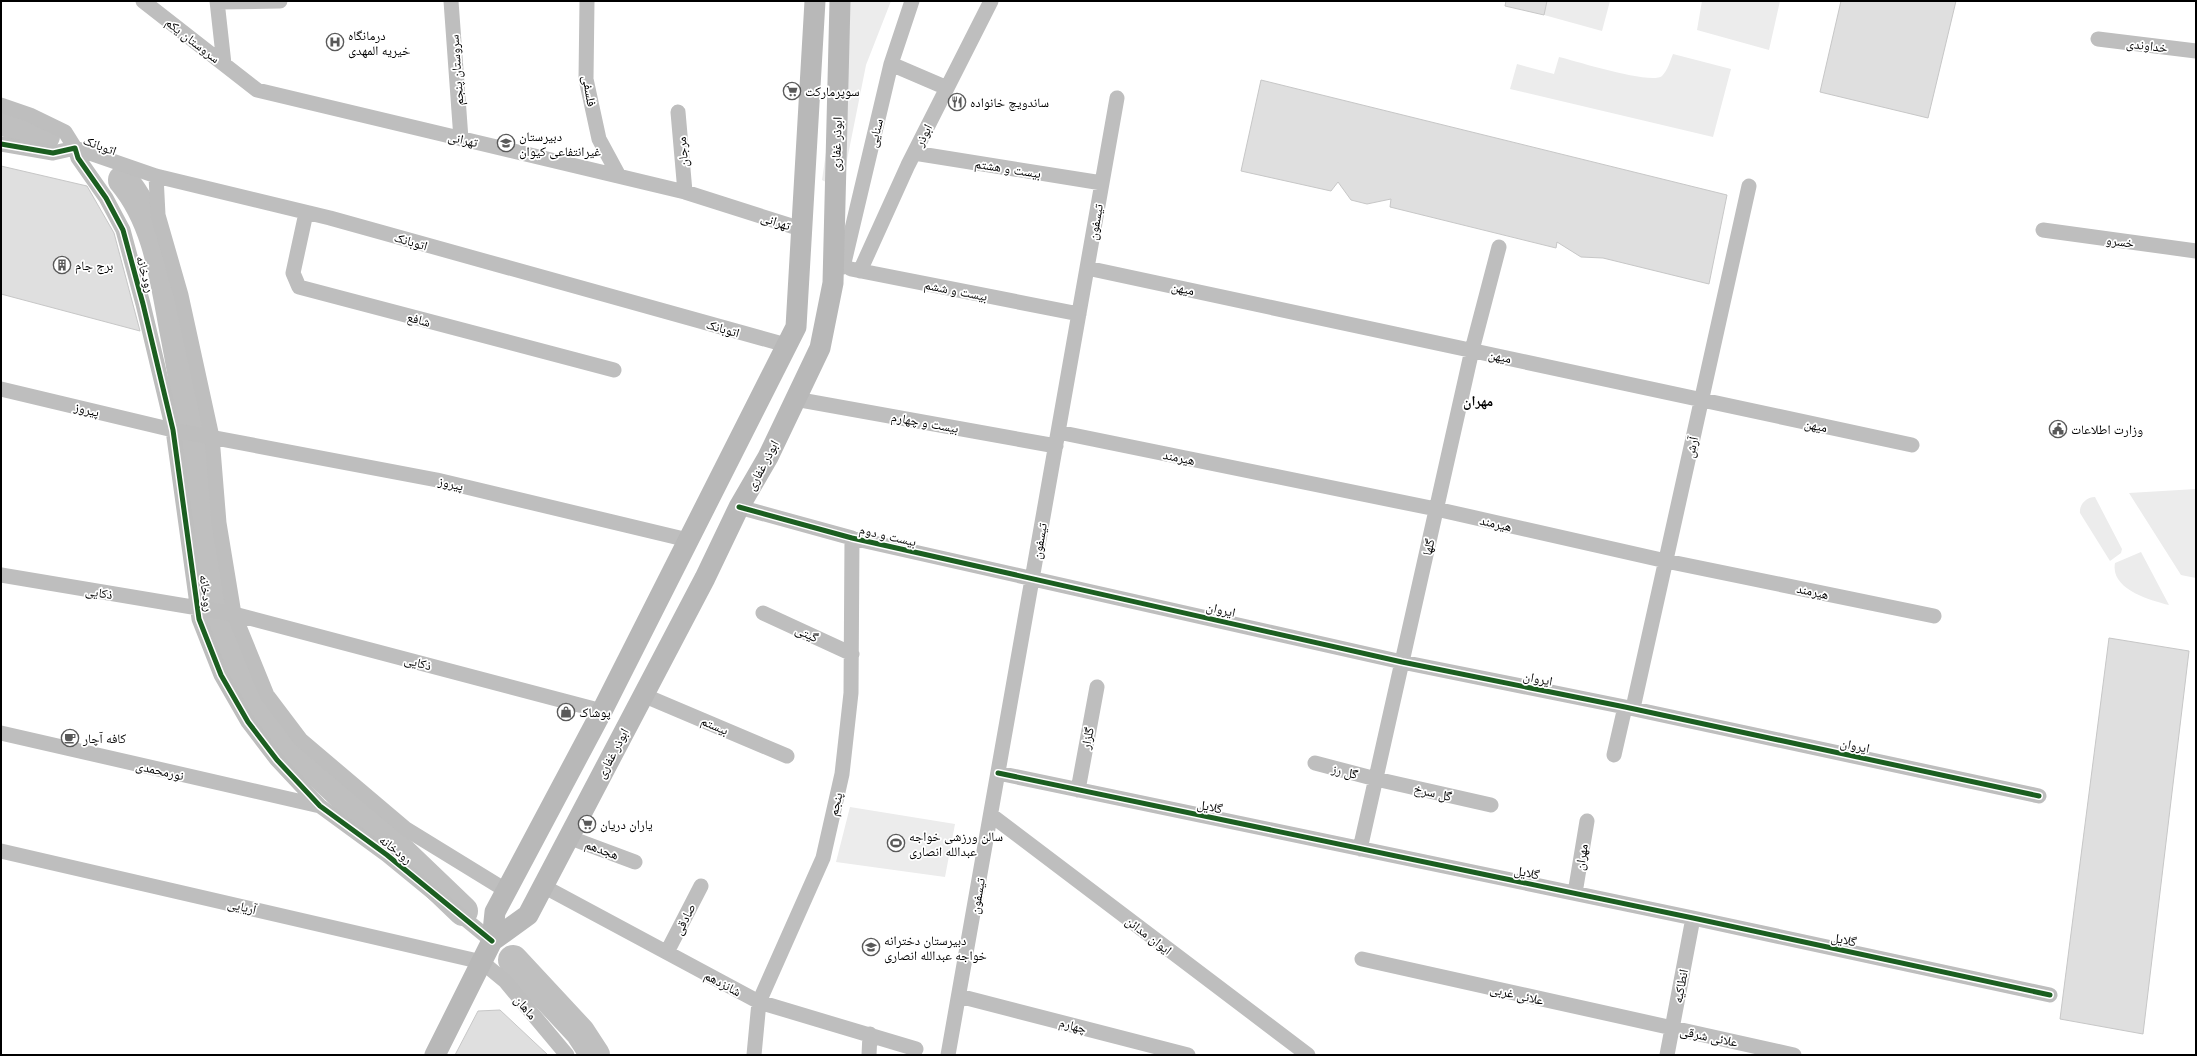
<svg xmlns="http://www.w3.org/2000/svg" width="2197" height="1056" viewBox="0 0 2197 1056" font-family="'Nunito Sans','Noto Naskh Arabic',sans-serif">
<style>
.green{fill:#ececec}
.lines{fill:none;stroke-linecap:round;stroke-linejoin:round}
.river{stroke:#bfbfbf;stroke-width:30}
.building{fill:#dfdfdf;stroke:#c7c7c7}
.minor{stroke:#bebebe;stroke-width:15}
.secondary{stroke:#b8b8b8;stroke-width:21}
.cycleway-casing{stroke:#fff;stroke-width:8}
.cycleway{stroke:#1b5e20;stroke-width:5}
.labels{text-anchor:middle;stroke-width:3.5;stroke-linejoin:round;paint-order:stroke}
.poi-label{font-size:13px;fill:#000;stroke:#fff;text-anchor:start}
.street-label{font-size:13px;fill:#000;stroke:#fff}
.neighbourhood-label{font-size:14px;font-weight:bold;fill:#000;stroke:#fff}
</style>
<rect width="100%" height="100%" fill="#fff"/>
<path class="green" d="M848 1H891L866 65 841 190 822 180Z
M1547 1H1610L1602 31 1544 15Z
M1702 1H1780L1769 50 1697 30Z
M1673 54 1731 69 1713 137 1510 89 1517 64 1554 74 1559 57C1576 61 1651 85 1662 76 1668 70 1670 61 1673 54Z
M2196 489V578L2181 575 2129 493Z
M2095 497 2122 549 2121 553 2110 561 2080 513C2079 505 2086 497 2095 497Z
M2141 552 2169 605C2150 600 2110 589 2115 563Z
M850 807 955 824 945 877 836 862Z"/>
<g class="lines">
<path class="river" d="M1 120 45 136
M123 180C160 224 165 285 176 339 195 437 207 537 223 635L237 667 269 729 320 774 463 911
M513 960 580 1032 595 1055"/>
</g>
<path class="building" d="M1506 1H1547L1544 15 1505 6Z
M1841 1H1956L1928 118 1820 92Z
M1261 80 1727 195 1709 284 1603 258 1581 257 1557 242 1556 248 1390 207 1391 199 1367 204 1351 200 1338 182 1331 191 1241 171Z
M1 166 87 186 114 233 140 331 1 294Z
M2109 638 2189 651 2143 1034 2060 1019Z
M500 1010 548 1055H455L478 1011Z"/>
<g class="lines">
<path class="minor" d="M143 1 257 90 685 192 801 229
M217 1 224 64
M451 1 461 139
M587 1 586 79 599 139 619 176
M217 2 280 1
M2098 39 2196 51
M891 64 947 88
M1 105 30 115 65 132 75 148 156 176 330 218 786 345
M678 112 685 192
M1 144 53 153 75 148 78 158 106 198 123 230 143 304 173 430 199 619 221 675 248 722 277 760 320 806 387 855 492 941
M914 153 1102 183
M156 176 158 215 181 295 212 437 219 523 234 614 267 695 301 740 406 829 507 891
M306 213 293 273 299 287 614 370
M2043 230 2196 251
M843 267 891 64 912 1
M1087 268 1912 445
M851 269 1079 314
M860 271 908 165 991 1
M1 389 173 430 437 480 688 540
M795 399 1056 446
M1058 432 1436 509 1666 561 1934 616
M739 507 852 538 1402 662 1625 707 2039 796
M1 575 234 614 602 711
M763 613 852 654
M643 695 787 756
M1633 708 1749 186
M1 733 320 806
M1614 755 1625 707
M1315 763 1376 779 1491 805
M998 773 1693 918 2050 995
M1078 790 1097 687
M991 815 1308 1055
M568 837 635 862
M1360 849 1472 350 1499 247
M1 851 482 962 505 981 567 1055
M543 886 759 1002 916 1049
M1575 893 1587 821
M667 952 701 886
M1362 959 1794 1055
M959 996 1188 1055
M754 1055 759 1002 823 858 842 774 851 693 852 538
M869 1055 870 1034
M948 1055 1117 98
M1667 1055 1693 918"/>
<path class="secondary" d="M492 941 528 915 705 578 739 507 768 457 820 348 833 283 840 1
M435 1055 492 941 495 912 602 711 796 327 815 1"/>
<defs>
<path id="cycleway" d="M1 144 53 153 75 148 78 158 106 198 123 230 143 304 173 430 199 619 221 675 248 722 277 760 320 806 387 855 492 941
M739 507 852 538 1402 662 1625 707 2039 796
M998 773 1693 918 2050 995"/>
</defs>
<use href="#cycleway" class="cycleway-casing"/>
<use href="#cycleway" class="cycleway"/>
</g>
<defs>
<symbol id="hospital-ring" viewBox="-11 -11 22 22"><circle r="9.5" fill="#fff" stroke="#595959" stroke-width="1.5"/><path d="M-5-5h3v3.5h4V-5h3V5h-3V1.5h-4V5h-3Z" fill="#595959"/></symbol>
<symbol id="supermarket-ring" viewBox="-11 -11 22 22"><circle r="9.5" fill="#fff" stroke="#595959" stroke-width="1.5"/><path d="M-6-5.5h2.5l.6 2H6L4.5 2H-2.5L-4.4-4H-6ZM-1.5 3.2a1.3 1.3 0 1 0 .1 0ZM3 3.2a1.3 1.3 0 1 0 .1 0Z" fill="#595959"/></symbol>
<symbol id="restaurant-ring" viewBox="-11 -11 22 22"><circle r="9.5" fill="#fff" stroke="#595959" stroke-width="1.5"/><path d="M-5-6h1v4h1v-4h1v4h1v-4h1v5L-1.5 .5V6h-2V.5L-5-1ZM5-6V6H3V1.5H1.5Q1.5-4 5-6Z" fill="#595959"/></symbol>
<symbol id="school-ring" viewBox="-11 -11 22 22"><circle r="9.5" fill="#fff" stroke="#595959" stroke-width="1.5"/><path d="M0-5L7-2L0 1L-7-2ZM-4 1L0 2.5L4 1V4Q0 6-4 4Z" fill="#595959"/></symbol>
<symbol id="building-ring" viewBox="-11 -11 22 22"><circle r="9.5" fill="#fff" stroke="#595959" stroke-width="1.5"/><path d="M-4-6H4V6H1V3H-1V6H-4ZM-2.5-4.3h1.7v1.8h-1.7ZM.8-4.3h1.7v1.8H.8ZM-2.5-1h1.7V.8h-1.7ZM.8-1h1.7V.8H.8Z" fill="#595959"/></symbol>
<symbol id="civic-ring" viewBox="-11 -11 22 22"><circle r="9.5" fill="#fff" stroke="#595959" stroke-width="1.5"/><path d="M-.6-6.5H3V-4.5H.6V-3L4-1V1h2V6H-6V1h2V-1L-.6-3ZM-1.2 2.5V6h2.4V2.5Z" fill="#595959"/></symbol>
<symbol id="shop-ring" viewBox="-11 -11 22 22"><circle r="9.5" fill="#fff" stroke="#595959" stroke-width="1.5"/><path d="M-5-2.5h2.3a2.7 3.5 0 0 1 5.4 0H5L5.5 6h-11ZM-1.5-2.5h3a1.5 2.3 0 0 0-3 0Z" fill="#595959"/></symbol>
<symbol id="cafe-ring" viewBox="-11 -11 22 22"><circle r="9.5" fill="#fff" stroke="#595959" stroke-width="1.5"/><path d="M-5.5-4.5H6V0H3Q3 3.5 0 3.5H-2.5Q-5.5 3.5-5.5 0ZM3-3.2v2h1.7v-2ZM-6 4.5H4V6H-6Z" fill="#595959"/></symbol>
<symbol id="stadium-ring" viewBox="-11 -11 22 22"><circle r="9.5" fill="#fff" stroke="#595959" stroke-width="1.5"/><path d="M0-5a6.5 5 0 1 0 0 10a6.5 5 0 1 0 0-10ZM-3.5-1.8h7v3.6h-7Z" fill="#595959"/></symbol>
</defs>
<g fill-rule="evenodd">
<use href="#hospital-ring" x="325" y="32" width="20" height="20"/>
<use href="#supermarket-ring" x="782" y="81" width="20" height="20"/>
<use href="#restaurant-ring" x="947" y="92" width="20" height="20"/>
<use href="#school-ring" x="496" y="133" width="20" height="20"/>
<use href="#building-ring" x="52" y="255" width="20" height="20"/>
<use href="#civic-ring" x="2048" y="419" width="20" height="20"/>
<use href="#shop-ring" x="556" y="702" width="20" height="20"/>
<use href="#cafe-ring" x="60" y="728" width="20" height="20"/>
<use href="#supermarket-ring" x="577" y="814" width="20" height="20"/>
<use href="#stadium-ring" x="886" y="833" width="20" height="20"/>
<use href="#school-ring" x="861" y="937" width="20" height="20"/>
</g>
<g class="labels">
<g class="poi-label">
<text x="348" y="40">درمانگاه<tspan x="348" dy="15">خیریه المهدی</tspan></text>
<text x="805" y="96">سوپرمارکت</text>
<text x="970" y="107">ساندویچ خانواده</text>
<text x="519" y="141">دبیرستان<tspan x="519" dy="15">غیرانتفاعی کیوان</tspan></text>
<text x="75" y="270">برج جام</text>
<text x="2071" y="434">وزارت اطلاعات</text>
<text x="579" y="717">پوشاک</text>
<text x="83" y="743">کافه آچار</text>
<text x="600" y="829">یاران دریان</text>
<text x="909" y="841">سالن ورزشی خواجه<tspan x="909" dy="15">عبدالله انصاری</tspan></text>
<text x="884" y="945">دبیرستان دخترانه<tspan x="884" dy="15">خواجه عبدالله انصاری</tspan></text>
</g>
<g class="street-label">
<text transform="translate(193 40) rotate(38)" y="5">سروستان یکم</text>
<text transform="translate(2147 45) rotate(7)" y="5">خداوندی</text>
<text transform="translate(456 70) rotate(-94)" y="5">سروستان پنجم</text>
<text transform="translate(590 91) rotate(81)" y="5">فلسفی</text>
<text transform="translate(875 133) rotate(-77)" y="5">سنایی</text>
<text transform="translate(923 135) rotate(-63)" y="5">ابوذر</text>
<text transform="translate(463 139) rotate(13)" y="5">تهرانی</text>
<text transform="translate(836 144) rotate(-88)" y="5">ابوذر غفاری</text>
<text transform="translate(100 145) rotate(20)" y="5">اتوبانک</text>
<text transform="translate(682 152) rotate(-95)" y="5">مرجان</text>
<text transform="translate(1008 168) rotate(9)" y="5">بیست و هشتم</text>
<text transform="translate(776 221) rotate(18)" y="5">تهرانی</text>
<text transform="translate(1095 222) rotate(-80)" y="5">تیسفون</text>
<text transform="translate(411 241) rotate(16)" y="5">اتوبانک</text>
<text transform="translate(2120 241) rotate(7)" y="5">خسرو</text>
<text transform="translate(146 274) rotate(74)" y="5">رودخانه</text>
<text transform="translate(1183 288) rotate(12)" y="5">میهن</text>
<text transform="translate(956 290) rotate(11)" y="5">بیست و ششم</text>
<text transform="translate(419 319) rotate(15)" y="5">شافع</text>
<text transform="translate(723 328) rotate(16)" y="5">اتوبانک</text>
<text transform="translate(1500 356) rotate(12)" y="5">میهن</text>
<text transform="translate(87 409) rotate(14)" y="5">پیروز</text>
<text transform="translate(925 422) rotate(10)" y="5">بیست و چهارم</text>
<text transform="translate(1816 425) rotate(12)" y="5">میهن</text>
<text transform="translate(1691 447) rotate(-78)" y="5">آرش</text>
<text transform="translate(1179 457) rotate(11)" y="5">هیرمند</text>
<text transform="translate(762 465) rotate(-62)" y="5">ابوذر غفاری</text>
<text transform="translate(451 483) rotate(13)" y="5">پیروز</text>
<text transform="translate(1496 523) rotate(13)" y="5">هیرمند</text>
<text transform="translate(888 535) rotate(13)" y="5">بیست و دوم</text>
<text transform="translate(1039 541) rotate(-80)" y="5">تیسفون</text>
<text transform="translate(1428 547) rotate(-77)" y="5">گلها</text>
<text transform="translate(1813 591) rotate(12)" y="5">هیرمند</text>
<text transform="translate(99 592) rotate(9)" y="5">ذکایی</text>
<text transform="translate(207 593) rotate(82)" y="5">رودخانه</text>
<text transform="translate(1221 609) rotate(13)" y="5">ایروان</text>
<text transform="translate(807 633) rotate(25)" y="5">گیتی</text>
<text transform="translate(418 662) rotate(15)" y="5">ذکایی</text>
<text transform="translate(1538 678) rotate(11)" y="5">ایروان</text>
<text transform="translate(715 725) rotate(23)" y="5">بیستم</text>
<text transform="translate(1087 738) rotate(-79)" y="5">گلزار</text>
<text transform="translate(1855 745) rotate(12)" y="5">ایروان</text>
<text transform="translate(612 753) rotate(-62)" y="5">ابوذر غفاری</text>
<text transform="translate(160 770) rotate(13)" y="5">نورمحمدی</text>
<text transform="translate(1345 771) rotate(15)" y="5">گل رز</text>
<text transform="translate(1433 792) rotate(13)" y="5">گل سرخ</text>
<text transform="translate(835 804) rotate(-77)" y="5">پنجم</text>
<text transform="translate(1210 806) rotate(12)" y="5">گلایل</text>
<text transform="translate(396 849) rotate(38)" y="5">رودخانه</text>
<text transform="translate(602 849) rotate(20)" y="5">هجدهم</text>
<text transform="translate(1581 857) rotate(-81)" y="5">مهران</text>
<text transform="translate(1527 872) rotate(12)" y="5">گلایل</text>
<text transform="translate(977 896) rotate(-80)" y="5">تیسفون</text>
<text transform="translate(242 906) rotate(13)" y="5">آریایی</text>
<text transform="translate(684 919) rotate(-63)" y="5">صادقی</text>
<text transform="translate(1149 935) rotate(37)" y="5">ایوان مدائن</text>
<text transform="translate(1844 939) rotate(12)" y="5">گلایل</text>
<text transform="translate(723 983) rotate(28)" y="5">شانزدهم</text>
<text transform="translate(1680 986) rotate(-79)" y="5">انطاکیه</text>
<text transform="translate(1517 994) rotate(13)" y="5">علائی غربی</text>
<text transform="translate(526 1007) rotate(50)" y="5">ماهان</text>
<text transform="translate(1073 1025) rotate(15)" y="5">چهارم</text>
<text transform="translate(1709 1036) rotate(12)" y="5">علائی شرقی</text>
</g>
<g class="neighbourhood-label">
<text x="1478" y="406">مهران</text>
</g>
</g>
<rect width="2197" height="1056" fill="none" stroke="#000000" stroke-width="4"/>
</svg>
